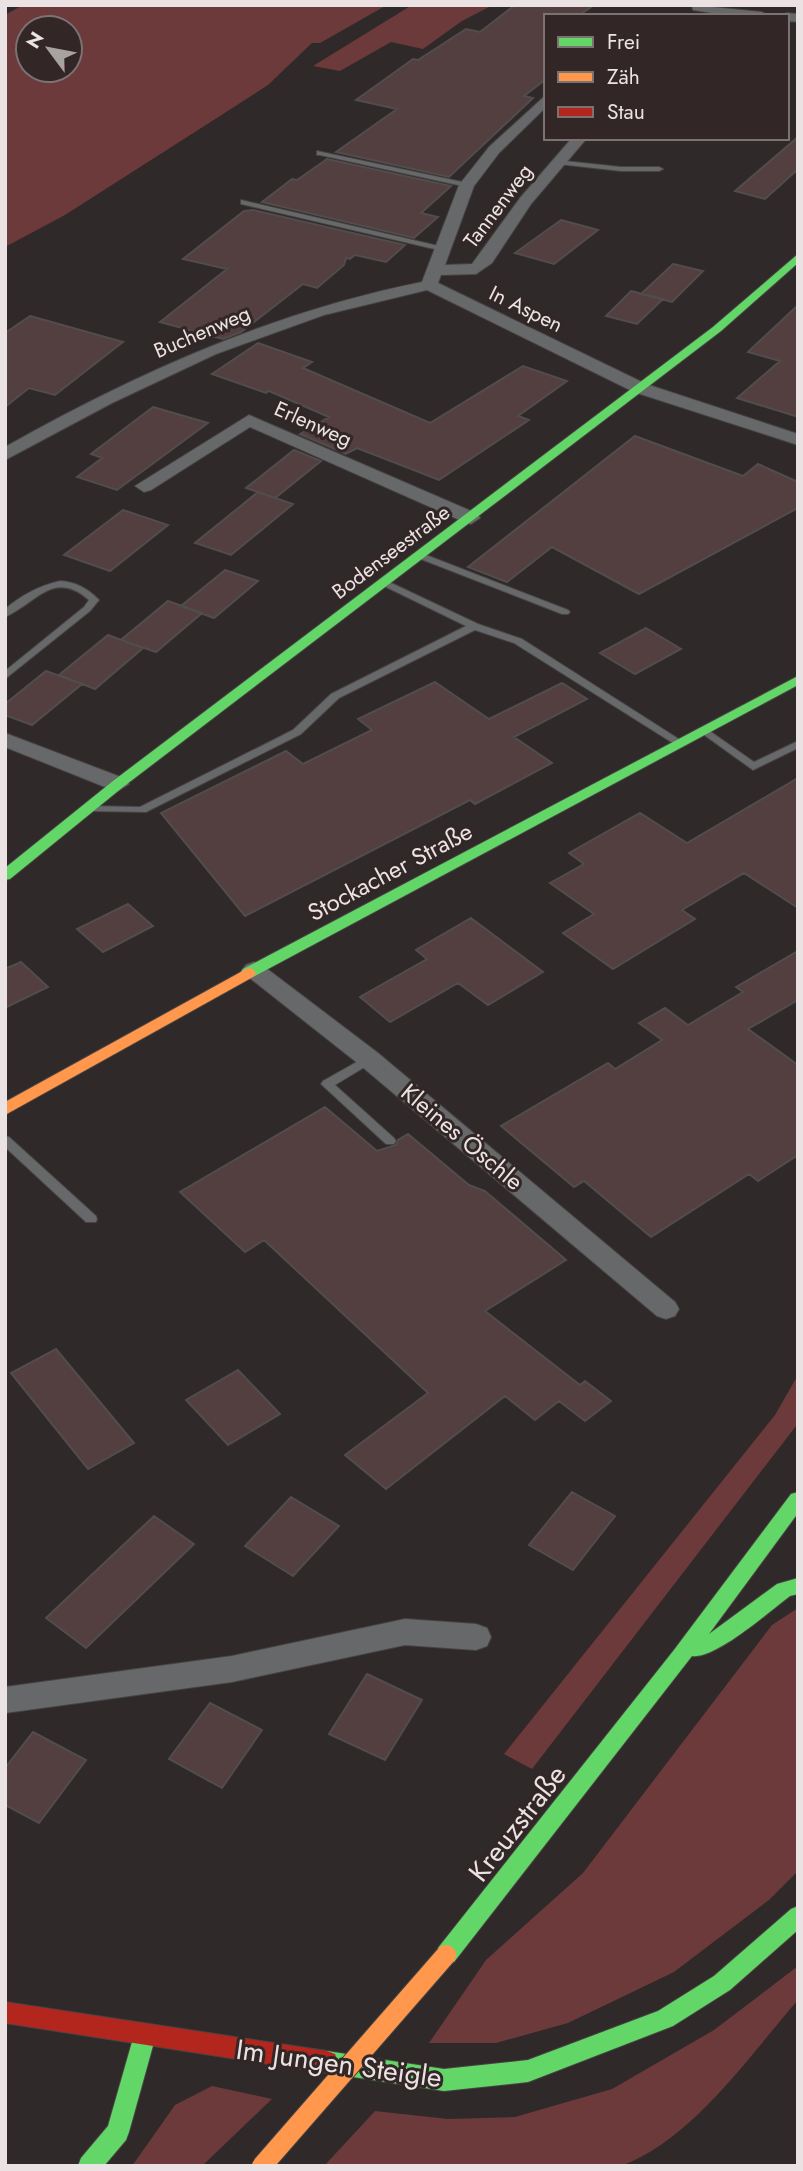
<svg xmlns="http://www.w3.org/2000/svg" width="803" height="2171" viewBox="0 0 803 2171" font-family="Jost,sans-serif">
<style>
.green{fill:#6c3a3a;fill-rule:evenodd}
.building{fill:#533f40;stroke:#524d4d;stroke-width:2}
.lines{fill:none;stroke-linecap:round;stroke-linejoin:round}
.lane-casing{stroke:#484444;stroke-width:2}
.street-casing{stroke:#484444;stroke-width:2}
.fast-casing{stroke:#484444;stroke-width:2}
.slow-casing{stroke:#484444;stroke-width:2}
.jam-casing{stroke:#484444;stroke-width:2}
.lane{fill:#676869;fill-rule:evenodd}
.street{fill:#676869;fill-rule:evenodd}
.fast{fill:#63d668;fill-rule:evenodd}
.slow{fill:#ff974d;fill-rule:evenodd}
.jam{fill:#b3261e;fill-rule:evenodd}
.slow-bridge-casing{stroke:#484444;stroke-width:22;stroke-linecap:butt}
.slow-bridge{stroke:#ff974d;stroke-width:20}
.labels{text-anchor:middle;stroke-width:6;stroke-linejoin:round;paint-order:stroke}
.far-street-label{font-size:21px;fill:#ebe3e3;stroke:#322726}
.street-label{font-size:24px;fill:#ebe3e3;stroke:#322726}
.near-street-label{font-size:28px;fill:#ebe3e3;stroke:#322726}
</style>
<rect width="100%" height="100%" fill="#2f2929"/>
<path class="green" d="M23 5H387L320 43H312L268 85 234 107 65 215 5 247V15ZM70 28V70H28V28Z
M412 5H493L462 21 423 49 391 42 340 71 313 66Z
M798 1375 796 1426 532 1769 504 1754 775 1415Z
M798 1608V1871L769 1900 674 1972 568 2023 496 2043H429L486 1960 583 1873 772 1625Z
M798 1966V2000C749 2056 693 2139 621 2166H324L375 2111 448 2119 515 2117 612 2089 714 2030Z
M212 2086 272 2099 202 2166H132L175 2105Z"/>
<path class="building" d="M515 5H594L578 16H546V79L524 96 533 98 449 177 336 152 397 109 356 100 413 59 418 60 466 29 480 32Z
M798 137V169L765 199 735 191Z
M327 159 451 186 421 213 438 217 414 238 262 202 292 179 297 180Z
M253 210 405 245 386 262 355 255 350 259 346 258 344 265 317 288 303 284 241 332 223 339 160 322 227 269 183 259 244 211Z
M561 220 598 230 554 264 515 253Z
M673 264 703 271 672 302 641 294Z
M631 291 663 299 637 324 606 316Z
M798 305V417L737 398 780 361 748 352Z
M30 316 123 342 55 395 29 388 5 407V333Z
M258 343 312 362 303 368 430 423 523 366 567 381 518 416 529 420 439 480 357 448 346 454 300 434 329 417 269 391 266 393 212 374Z
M153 407 208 423 117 490 77 477 102 458 91 454Z
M635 436 743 476 758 464 798 482V508L639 594 552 547 507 582 468 567Z
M294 450 321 461 275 498 246 488Z
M258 492 293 504 231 555 195 543Z
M123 510 168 525 110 571 64 555Z
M225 570 258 581 214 618 181 606Z
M168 601 202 613 156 652 121 640Z
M646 628 681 649 635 674 600 653Z
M108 635 143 648 95 689 59 675Z
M46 671 82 684 32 725 5 715V704Z
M435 682 489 719 562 683 587 699 514 737 552 763 475 804 470 800 245 916 161 813 286 751 303 764 372 730 358 719Z
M798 778V908L744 873 682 910 695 919 613 969 563 933 594 914 550 883 584 864 569 853 640 813 687 843Z
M128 904 153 926 103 952 77 929Z
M471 918 543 972 488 1005 458 983 390 1022 360 997 427 959 416 950Z
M798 951V1000L748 1029 798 1065V1155L758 1181 749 1174 651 1237 584 1181 574 1187 501 1126 608 1063 615 1069 662 1040 639 1023 665 1008 688 1025 743 992 736 987Z
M21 962 48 987 5 1008V969Z
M325 1107 377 1151 396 1145 398 1140 408 1134 469 1185 485 1191 566 1260 485 1311 580 1385 585 1381 611 1401 585 1421 559 1401 535 1420 505 1396 386 1489 345 1455 428 1393 264 1240 245 1252 180 1192Z
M56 1349 134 1443 88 1469 11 1373Z
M238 1370 280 1414 228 1445 186 1400Z
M572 1492 615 1516 573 1570 529 1545Z
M291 1497 339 1526 293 1576 245 1546Z
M154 1516 194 1544 86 1648 46 1618Z
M367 1674 422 1700 385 1760 329 1734Z
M210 1703 262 1730 222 1788 169 1759Z
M33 1732 86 1760 39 1823 5 1805V1768Z"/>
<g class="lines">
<defs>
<path id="lane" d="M317 151 467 183 471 185 467 187 320 155H317Z
M555 160 621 167H659L663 169 659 171H621L558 164H555Z
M241 200 443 247 447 249 443 251 241 204Z
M421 553 568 610 570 612 568 614H562L418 558 416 556Z
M385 580 478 624 522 639 685 743 684 745H676L514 643 475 630 339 698 301 734 146 812 88 811 87 809 88 807 92 806 140 807 293 730 331 694 466 626 382 585V581Z
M60 581C76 582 87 588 99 600L90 611 5 679V671L84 607 89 600C53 569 37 603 5 617V609C22 595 38 586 60 581Z
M704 727 754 762 798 741V748L753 770 700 732 699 730Z
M369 1055 373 1056 375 1059 373 1062 335 1085 394 1138 396 1141 394 1144H386L321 1084 323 1081Z
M5 1136 9 1137 96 1216 97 1219 96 1222H86L5 1147Z"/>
<path id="street" d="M692 5 762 12 769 16H731L693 10Z
M787 13 798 14V22L787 21V16H781Z
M546 95V107L499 153 474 186 445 265 472 264 520 198 572 138H587L531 204 492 263 476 274 441 275 438 283 646 384 798 434V445L634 392 427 290 324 315 216 354 112 403 5 460V447C138 372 273 312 422 282L459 185 489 147Z
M249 415 478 514 480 518 471 524 464 522 250 427 151 490 144 492 135 486Z
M5 733 126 779 129 784 118 791 110 789 5 747Z
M254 962 262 965 378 1053 675 1302 679 1309 675 1316 666 1319 657 1316 360 1065 246 975 242 970 246 965Z
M405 1619 476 1624 487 1628 491 1637 487 1646 476 1650 405 1645 232 1682 5 1713V1687L232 1656Z"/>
<path id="fast" d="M798 254V263L721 331 123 787 10 879 5 880V868L113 781 713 327Z
M798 676V685L253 977H243L240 973 243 969Z
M798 1492V1513L709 1634 777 1584 798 1578V1594L790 1596C770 1611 715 1660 692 1656L454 1962 446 1965 438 1962 435 1955 438 1948 674 1650 791 1494Z
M798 1906V1930L730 1990 673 2026 528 2082 444 2091 327 2073 319 2070 316 2062 319 2054 327 2051 444 2069 528 2060 658 2011 714 1976 791 1909Z
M145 2024 153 2027 156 2035 129 2132 126 2140 104 2166H78L81 2158 108 2126 134 2035 137 2027Z"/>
<path id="slow" d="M248 968 253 969 256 973 253 977 5 1115V1102Z"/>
<path id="jam" d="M5 2002 327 2051 335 2054 338 2062 335 2070 327 2073 5 2023Z"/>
</defs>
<use href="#lane" class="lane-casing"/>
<use href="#street" class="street-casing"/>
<use href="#fast" class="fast-casing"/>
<use href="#slow" class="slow-casing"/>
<use href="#jam" class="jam-casing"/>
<use href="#lane" class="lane"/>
<use href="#street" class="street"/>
<use href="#fast" class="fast"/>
<use href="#slow" class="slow"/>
<use href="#jam" class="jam"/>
<defs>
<path id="slow-bridge" d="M262 2166 446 1955"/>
</defs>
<use href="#slow-bridge" class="slow-bridge-casing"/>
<use href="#slow-bridge" class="slow-bridge"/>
</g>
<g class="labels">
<g class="far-street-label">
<text transform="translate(498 206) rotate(-53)" y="7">Tannenweg</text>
<text transform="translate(526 309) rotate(26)" y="7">In Aspen</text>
<text transform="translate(202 332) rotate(-23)" y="7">Buchenweg</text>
<text transform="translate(313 424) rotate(24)" y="7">Erlenweg</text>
<text transform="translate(391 552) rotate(-37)" y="7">Bodenseestraße</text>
</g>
<g class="street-label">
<text transform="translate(390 872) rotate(-28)" y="8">Stockacher Straße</text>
<text transform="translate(462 1137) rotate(40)" y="8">Kleines Öschle</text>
</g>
<g class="near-street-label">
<text transform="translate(517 1823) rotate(-52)" y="10">Kreuzstraße</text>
<text transform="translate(339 2063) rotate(8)" y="10">Im Jungen Steigle</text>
</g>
</g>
<rect width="803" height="2171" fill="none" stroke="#ebe3e3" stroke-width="14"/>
<rect x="544" y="14" width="245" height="126" fill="#322726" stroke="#7c7272" stroke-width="2"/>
<rect x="558" y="37" width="35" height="10" fill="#63d668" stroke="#7c7272" stroke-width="2"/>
<text x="607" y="49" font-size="21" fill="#ebe3e3">Frei</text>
<rect x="558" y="72" width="35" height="10" fill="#ff974d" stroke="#7c7272" stroke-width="2"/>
<text x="607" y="84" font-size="21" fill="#ebe3e3">Zäh</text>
<rect x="558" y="107" width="35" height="10" fill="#b3261e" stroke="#7c7272" stroke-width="2"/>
<text x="607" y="119" font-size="21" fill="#ebe3e3">Stau</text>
<g transform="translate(49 49) rotate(302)"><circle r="33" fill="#322726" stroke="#7c7272" stroke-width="2"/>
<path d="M0-5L12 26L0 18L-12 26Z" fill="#a9a2a2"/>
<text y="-10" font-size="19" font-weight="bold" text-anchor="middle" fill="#ebe3e3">N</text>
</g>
</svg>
